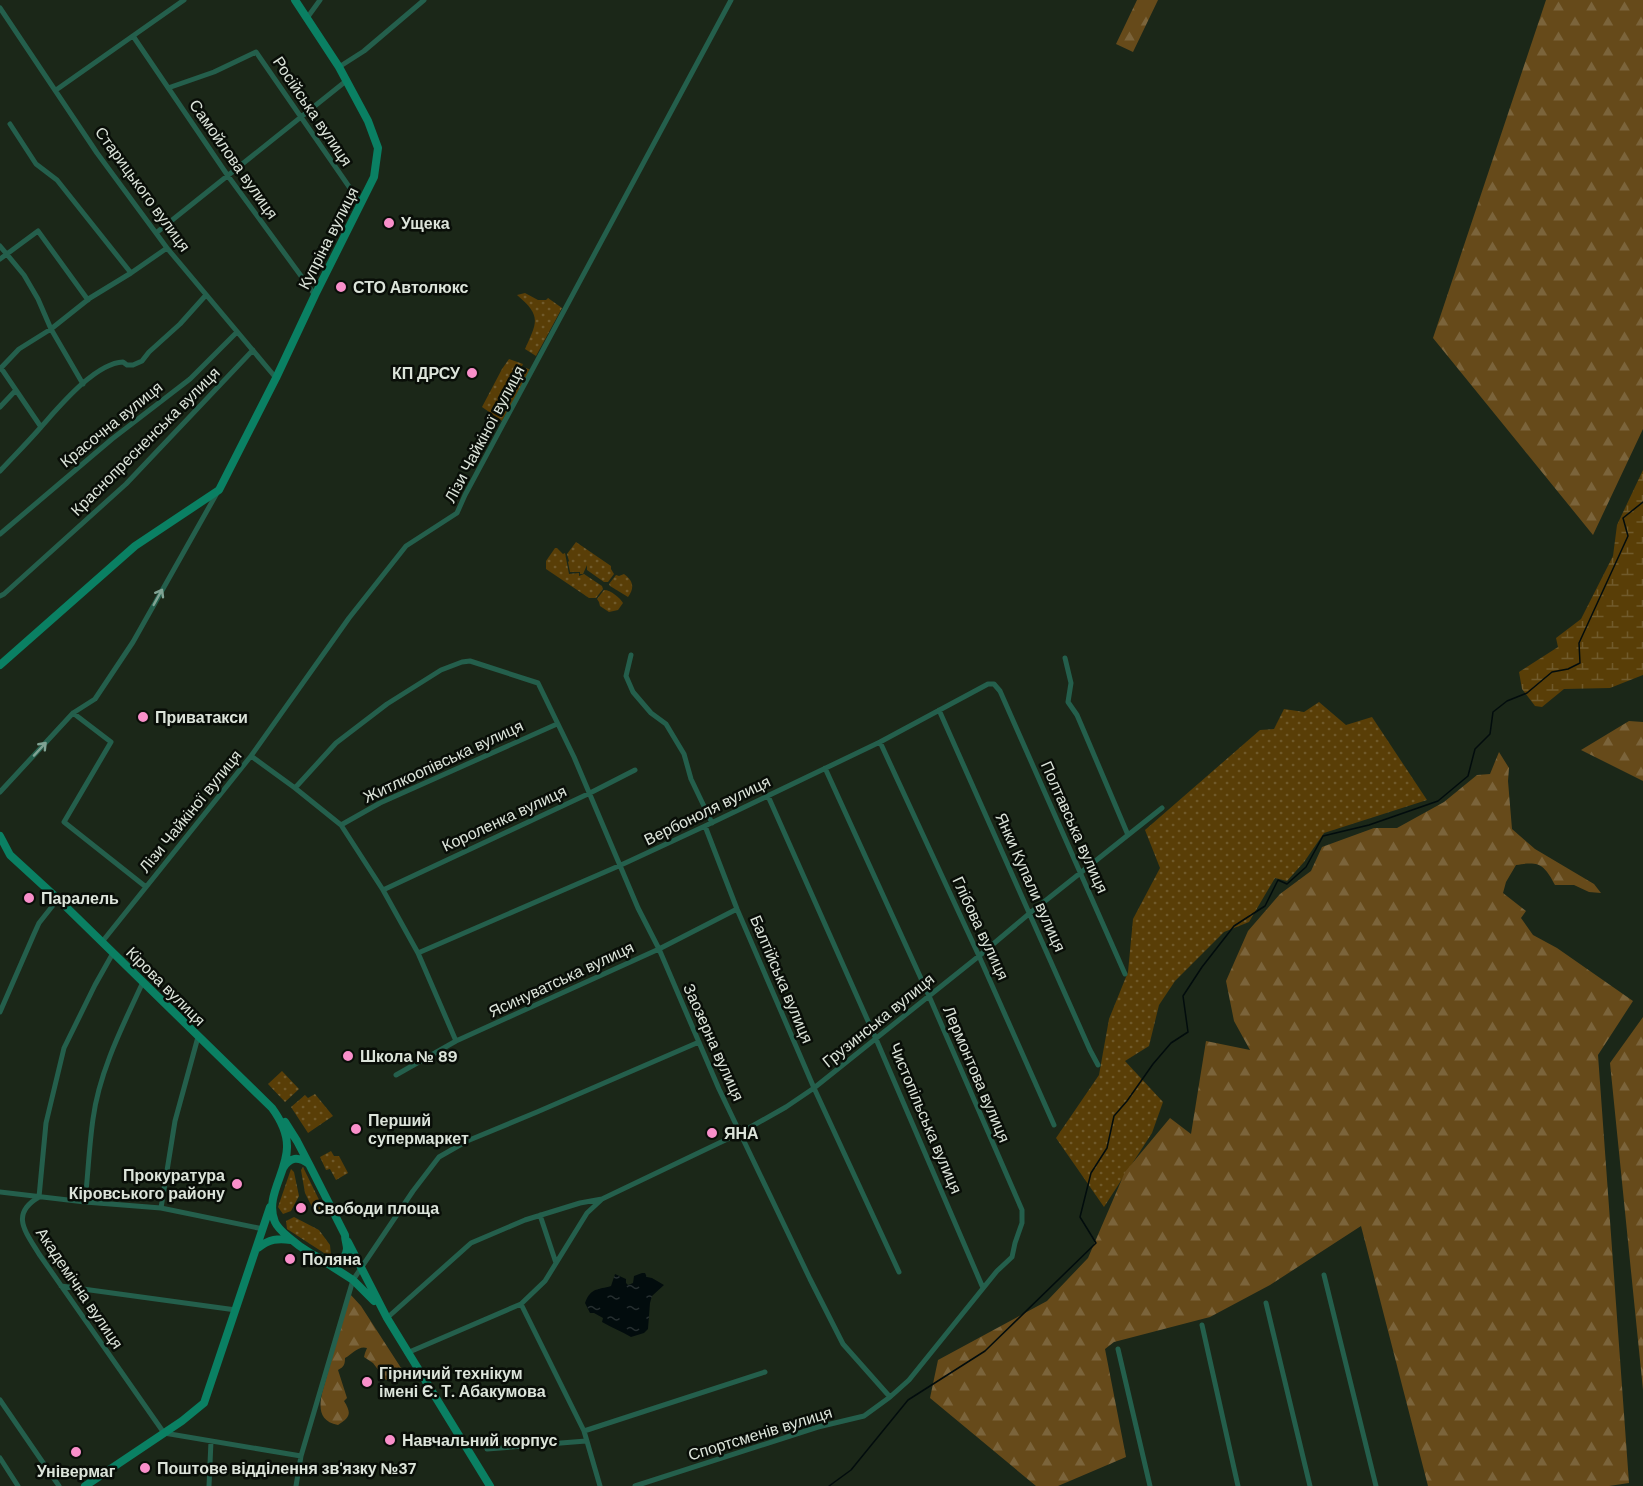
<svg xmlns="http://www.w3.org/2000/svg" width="1643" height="1486" viewBox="0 0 1643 1486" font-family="'DM Sans',sans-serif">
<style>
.grass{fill:url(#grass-dots)}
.forest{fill:url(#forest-firs)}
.wetland{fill:url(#wetland-marsh)}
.water{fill:url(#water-ripples)}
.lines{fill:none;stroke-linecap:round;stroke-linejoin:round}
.stream{stroke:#020c0d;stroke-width:1.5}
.minor{stroke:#245f4c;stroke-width:5}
.secondary{stroke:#0a8063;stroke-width:8}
.oneway{stroke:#80a293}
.poi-dot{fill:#f98fca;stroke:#090e08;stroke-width:2}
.labels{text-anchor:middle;stroke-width:5;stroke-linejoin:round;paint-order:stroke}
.street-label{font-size:16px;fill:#dce4da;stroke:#090e08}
.poi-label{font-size:16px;font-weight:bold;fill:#dce4da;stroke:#090e08;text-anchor:start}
</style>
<defs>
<pattern id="grass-dots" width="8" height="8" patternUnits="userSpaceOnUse" patternTransform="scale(1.5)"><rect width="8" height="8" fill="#593e07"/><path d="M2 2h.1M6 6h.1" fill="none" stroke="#705a2b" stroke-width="1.8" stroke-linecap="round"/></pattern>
<pattern id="forest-firs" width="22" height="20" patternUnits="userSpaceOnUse" patternTransform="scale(1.5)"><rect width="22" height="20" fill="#664a1a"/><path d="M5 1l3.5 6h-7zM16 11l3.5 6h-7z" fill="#7b643b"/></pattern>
<pattern id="wetland-marsh" width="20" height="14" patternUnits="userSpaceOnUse" patternTransform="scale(1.5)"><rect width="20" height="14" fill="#593e07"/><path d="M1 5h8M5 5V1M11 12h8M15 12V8" fill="none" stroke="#705a2b"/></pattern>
<pattern id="water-ripples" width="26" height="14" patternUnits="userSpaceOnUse" patternTransform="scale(1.5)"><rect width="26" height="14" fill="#020c0d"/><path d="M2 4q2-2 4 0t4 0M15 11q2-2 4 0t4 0" fill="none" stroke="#262f30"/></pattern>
</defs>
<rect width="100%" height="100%" fill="#1b2718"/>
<path class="grass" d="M525 293 538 300H546L548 298 562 308 536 356 525 349C537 322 542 316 517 295Z
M509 359 523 364 518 375 522 376 526 368 531 370 502 421 482 407 502 369Z
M576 542 611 566V569L614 574 608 582H604L587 570V565L583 574H580V572H570L568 562 569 561 567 554Z
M555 548H557L563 554 565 553 569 574 579 573V576L584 574 602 586 603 589 596 598H589L546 569V561Z
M624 574C633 581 635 587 628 597L610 586 609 584 616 575 619 576Z
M604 590C611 590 620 598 623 603L618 610 609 612 600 606 599 602 597 599Z
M1319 702 1346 725 1372 717 1427 800 1324 833 1304 862 1287 881 1275 878 1249 922 1224 932 1175 981 1159 1005 1149 1046 1125 1061 1163 1102 1152 1133 1104 1207 1056 1138 1099 1075 1109 1019 1128 972 1133 919 1160 868 1145 830 1260 730 1274 729 1284 709 1304 712Z
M282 1071 299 1089 285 1102 268 1084Z
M315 1094 333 1116 308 1133 291 1107 305 1095 308 1098Z
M331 1151 334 1156H339L348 1173 336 1180 330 1169 326 1170 320 1157Z
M303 1167 324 1210 316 1215 305 1193 301 1170Z
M291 1169 294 1172 299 1196 291 1211 283 1214 278 1207Z
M294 1217 319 1230 330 1245 331 1255 324 1253 287 1229 286 1221Z"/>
<path class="forest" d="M1137 0H1158L1133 52 1116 44Z
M1546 0H1643V429L1593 535 1433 338Z
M1629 721 1643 722V781L1581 750Z
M1499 752 1509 768 1508 781 1512 829 1535 849 1594 884 1601 893 1589 892 1574 885H1555C1544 864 1539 861 1516 865L1506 882 1503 893 1526 911 1521 918 1533 935 1557 948 1633 1001 1598 1055 1629 1483 1609 1486H1428L1361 1226 1270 1285 1210 1317 1114 1342 1105 1349 1126 1457 1058 1486H1036L930 1398 938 1360 1047 1301 1088 1258 1125 1172 1170 1118 1191 1134 1206 1041 1250 1050 1234 1021 1226 981 1248 931 1280 894 1311 871 1322 847 1374 828H1397L1444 802 1477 775 1490 774Z
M1643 1017V1390L1610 1063Z
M350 1294 361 1306 403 1371 390 1380H386L373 1363 364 1357 365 1353 367 1348C359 1345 352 1354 345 1358 345 1364 344 1367 338 1370L347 1398 344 1401C352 1414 350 1417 338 1425 319 1421 319 1408 322 1393Z"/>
<path class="wetland" d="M1643 470V675L1610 688 1564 689 1542 707 1535 706 1522 689 1519 672 1558 647 1556 638 1581 619 1613 556 1617 525Z"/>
<path class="water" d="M642 1273H645L647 1277 652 1278 664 1285 652 1296 650 1303 648 1329 644 1333 631 1337C621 1331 612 1328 602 1322L603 1318 594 1313H590L585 1303C591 1287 598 1290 611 1286L615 1274 626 1279V1283L628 1285 633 1283 634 1276Z"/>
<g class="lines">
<path class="stream" d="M829 1486 851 1470 908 1400 985 1351 1096 1243 1080 1217 1091 1173 1107 1148 1114 1116 1127 1101 1153 1064 1171 1043 1188 1032 1183 996 1202 967 1234 926 1265 906 1278 880 1287 884 1306 867 1323 836 1369 825 1438 801 1468 776 1475 749 1490 734 1493 712 1507 701 1527 693 1552 672 1568 669 1580 663 1579 643 1628 536 1623 518 1643 502"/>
<path class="minor" d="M0 8 97 153 167 248 276 378
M307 18 320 0
M133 36 228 176 315 295
M339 67 364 51 424 0
M168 88 214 72 256 52 361 204
M56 90 184 0
M10 124 36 164 57 180 131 273
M156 233 346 81
M0 246 24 275 38 299 51 329 83 384
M0 259 38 231 88 300
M1 368 41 427
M0 369 19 349 51 329 90 298 131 273 167 248
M0 407 16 390
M0 471C14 456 28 442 41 427 59 407 95 363 123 362L127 365H133L142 361 149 352 180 324 206 295
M0 534 112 439 190 379 237 332
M0 596 4 594 126 484 253 350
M631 655 626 676 633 692 651 713 666 724 684 754 691 779 712 823
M1065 658 1071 683 1068 702 1077 715 1083 729 1128 835
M939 710 1090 1050 1098 1065
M73 713 111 742 64 822 146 887
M880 742 979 956 1054 1125
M251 756 295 788 341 825 383 890 418 953 456 1041
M295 788 336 743 387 704 441 670 462 662 470 661 538 683 574 757 638 908 659 949 719 1089 810 1279 843 1344 890 1397
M0 792 73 713 95 699 133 642 217 493
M768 796 876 1039 983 1288
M341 825 380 803 557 724
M705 826 737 909 814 1088 899 1272
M383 890 590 793 635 770
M102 942 251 756 349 618 406 546 457 513 465 495 731 0
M113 953 95 985 64 1048 46 1123 39 1197C10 1214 25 1231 39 1254L164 1433 301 1456
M418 953 621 865 705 826 880 742 988 684H994L1000 691 1125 974
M0 1012 34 934 39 923 58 899
M396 1075 456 1041 659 949 737 909
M0 1192 85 1202 161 1208 263 1229
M85 1202C88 1175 89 1147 93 1119 99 1072 123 1025 143 982
M161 1208 175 1121 198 1037
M540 1215 556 1263
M1324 1275 1376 1486
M61 1286 236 1310
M1266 1303 1310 1486
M521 1304 584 1431 600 1486
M387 1318 471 1243 525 1220 580 1203 602 1199 740 1133 786 1107 814 1088 979 956 1030 913 1162 808
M1202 1325 1238 1486
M1118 1349 1150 1486
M407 1353 521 1304 545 1281 587 1213 601 1200
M0 1400 59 1486
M584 1431 765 1372
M487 1449 586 1441
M0 1458 18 1486
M209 1486 211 1441
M296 1486 301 1456 353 1280 413 1191 439 1157 467 1141 537 1112 699 1042
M635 1486 818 1427 864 1416 890 1397 909 1380 997 1271 1012 1257 1015 1243 1022 1223V1210L929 996 825 768"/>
<path class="secondary" d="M0 665 135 546 219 490 276 378 315 295 374 177 378 148 368 121 339 67 295 0
M0 836 10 855 58 899 272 1108C280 1119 287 1131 287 1146 288 1171 264 1197 275 1222 281 1236 343 1284 347 1249 347 1245 345 1240 345 1235L309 1164C298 1156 290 1157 283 1168
M285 1122 297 1141 309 1164
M348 1242 387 1318 490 1486
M258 1248C269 1239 278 1238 291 1240
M325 1262 353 1280 374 1301
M85 1486 182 1421 204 1403 270 1207"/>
</g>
<defs><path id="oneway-shaft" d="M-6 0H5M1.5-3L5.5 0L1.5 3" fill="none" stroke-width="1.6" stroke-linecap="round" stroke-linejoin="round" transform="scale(1.5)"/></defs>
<g class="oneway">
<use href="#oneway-shaft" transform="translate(158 597) rotate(-61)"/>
<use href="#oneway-shaft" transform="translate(40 749) rotate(-47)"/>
</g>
<g class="poi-dot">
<circle cx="389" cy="223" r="6"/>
<circle cx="341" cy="287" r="6"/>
<circle cx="472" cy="373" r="6"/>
<circle cx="143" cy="717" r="6"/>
<circle cx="29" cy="898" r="6"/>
<circle cx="348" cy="1056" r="6"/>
<circle cx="356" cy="1129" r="6"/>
<circle cx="712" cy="1133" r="6"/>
<circle cx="237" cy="1184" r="6"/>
<circle cx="301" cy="1208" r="6"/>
<circle cx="290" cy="1259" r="6"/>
<circle cx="367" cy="1382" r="6"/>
<circle cx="390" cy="1440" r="6"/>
<circle cx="76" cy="1452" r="6"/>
<circle cx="145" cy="1468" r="6"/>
</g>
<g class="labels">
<g class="street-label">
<text transform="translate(313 111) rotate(56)" y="6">Російська вулиця</text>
<text transform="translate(234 159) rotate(55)" y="6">Самойлова вулиця</text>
<text transform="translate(143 189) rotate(54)" y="6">Старицького вулиця</text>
<text transform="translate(328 238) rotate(-63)" y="6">Купріна вулиця</text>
<text transform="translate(111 424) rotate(-39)" y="6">Красочна вулиця</text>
<text transform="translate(484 434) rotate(-62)" y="6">Лізи Чайкіної вулиця</text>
<text transform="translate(145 441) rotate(-45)" y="6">Краснопресненська вулиця</text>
<text transform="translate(443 761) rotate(-25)" y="6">Житлкоопівська вулиця</text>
<text transform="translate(707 810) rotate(-26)" y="6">Вербоноля вулиця</text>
<text transform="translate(190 811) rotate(-51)" y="6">Лізи Чайкіної вулиця</text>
<text transform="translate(504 818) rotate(-25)" y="6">Короленка вулиця</text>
<text transform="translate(1075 827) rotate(66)" y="6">Полтавська вулиця</text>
<text transform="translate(1031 882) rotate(66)" y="6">Янки Купали вулиця</text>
<text transform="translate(981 928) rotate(65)" y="6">Глібова вулиця</text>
<text transform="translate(561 979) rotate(-25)" y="6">Ясинуватська вулиця</text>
<text transform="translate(782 979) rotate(67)" y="6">Балтійська вулиця</text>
<text transform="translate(166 986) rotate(45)" y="6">Кірова вулиця</text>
<text transform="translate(878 1020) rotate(-39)" y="6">Грузинська вулиця</text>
<text transform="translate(714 1042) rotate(66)" y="6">Заозерна вулиця</text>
<text transform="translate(977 1074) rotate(67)" y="6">Лермонтова вулиця</text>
<text transform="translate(926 1118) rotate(67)" y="6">Чистопільська вулиця</text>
<text transform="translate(80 1288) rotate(56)" y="6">Академічна вулиця</text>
<text transform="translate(760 1433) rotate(-17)" y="6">Спортсменів вулиця</text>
</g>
<g class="poi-label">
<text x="401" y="229">Ущека</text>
<text x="353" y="293">СТО Автолюкс</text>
<text x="460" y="379" text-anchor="end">КП ДРСУ</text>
<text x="155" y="723">Приватакси</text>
<text x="41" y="904">Паралель</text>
<text x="360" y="1062">Школа № 89</text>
<text x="368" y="1126">Перший<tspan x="368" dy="18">супермаркет</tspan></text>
<text x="724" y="1139">ЯНА</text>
<text x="225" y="1181" text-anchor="end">Прокуратура<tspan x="225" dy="18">Кіровського району</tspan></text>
<text x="313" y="1214">Свободи площа</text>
<text x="302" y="1265">Поляна</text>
<text x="379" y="1379">Гірничий технікум<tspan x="379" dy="18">імені Є. Т. Абакумова</tspan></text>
<text x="402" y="1446">Навчальний корпус</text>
<text x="157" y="1474">Поштове відділення зв'язку №37</text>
<text x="76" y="1477" text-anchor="middle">Універмаг</text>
</g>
</g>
</svg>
